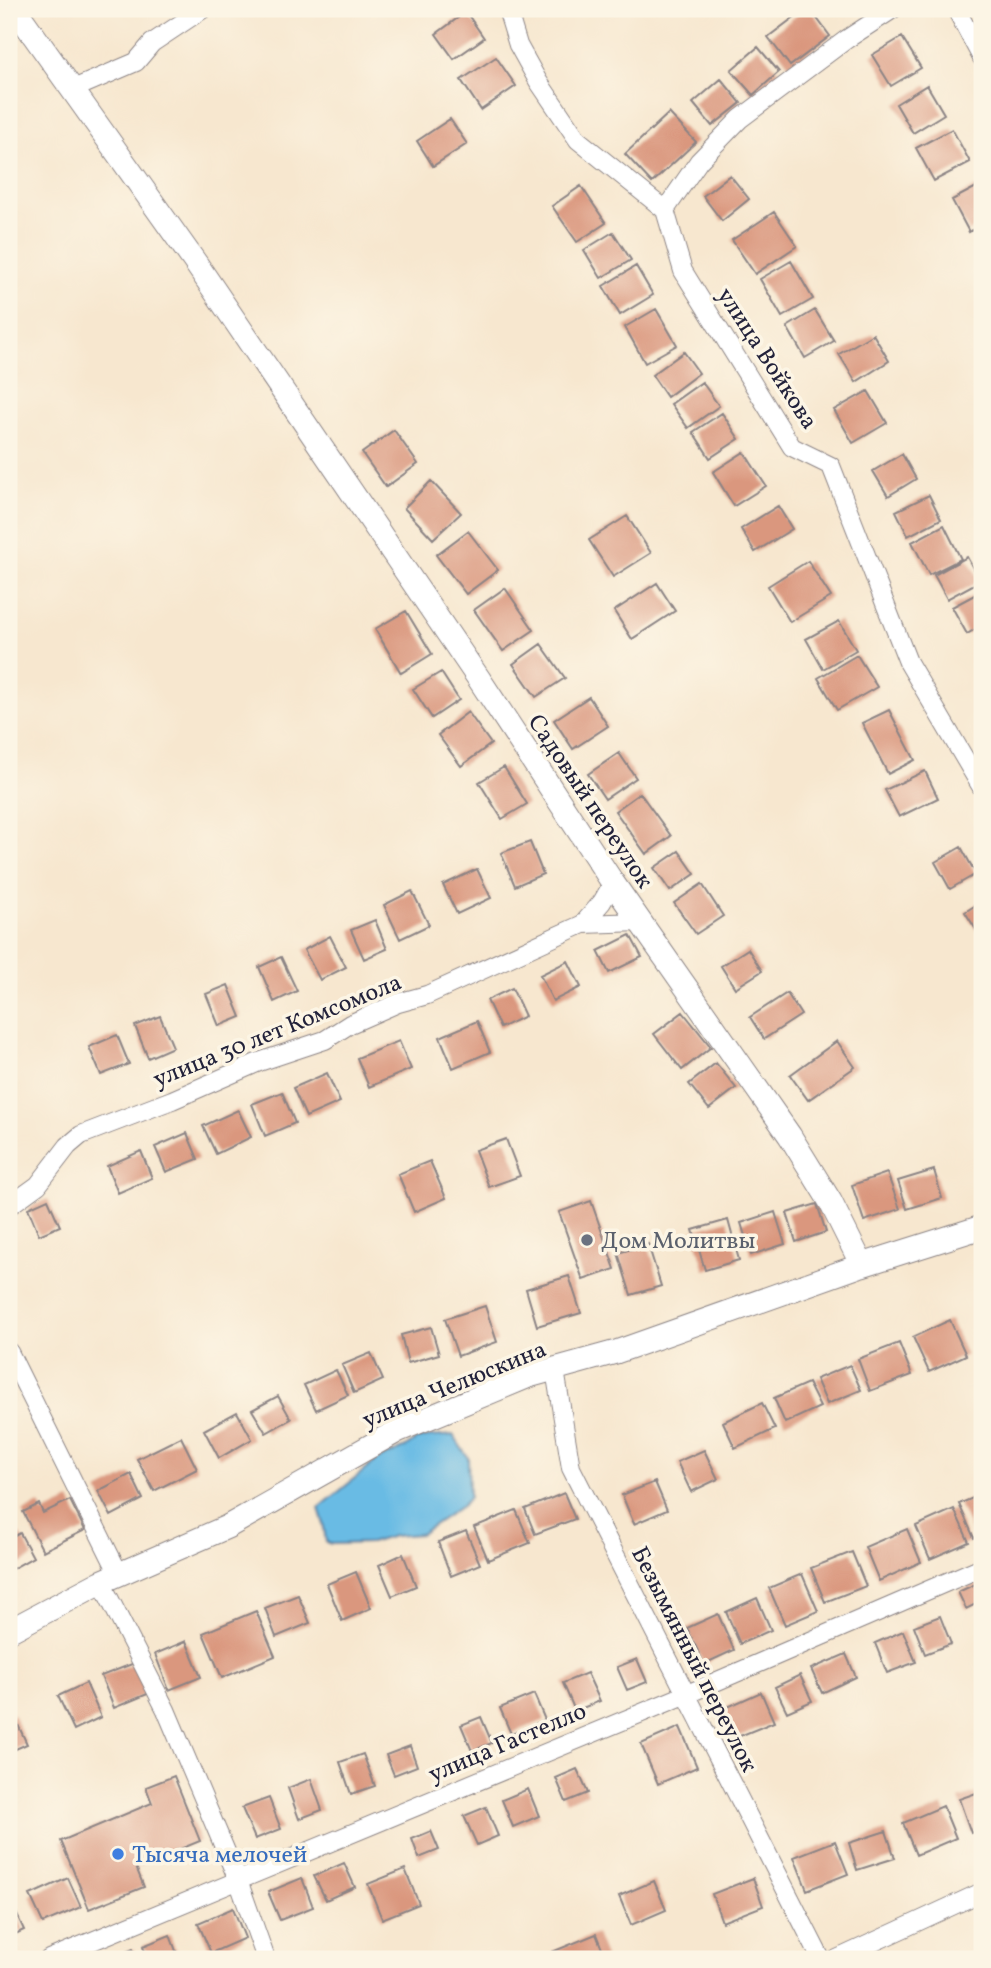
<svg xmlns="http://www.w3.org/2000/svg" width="991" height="1968" viewBox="0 0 991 1968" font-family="Vollkorn,serif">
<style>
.water{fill:#69bbe4;stroke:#466e90;stroke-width:2}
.building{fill:#da977e}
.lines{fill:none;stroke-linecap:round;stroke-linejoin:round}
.minor-casing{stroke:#8c8485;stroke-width:20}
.tertiary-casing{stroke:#8c8485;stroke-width:25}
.minor{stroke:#fff;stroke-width:18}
.tertiary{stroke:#fff;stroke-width:23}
.worship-dot{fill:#6b7280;stroke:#fcf5e5;stroke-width:2.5}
.shop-dot{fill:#3f7fe0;stroke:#fcf5e5;stroke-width:2.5}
.labels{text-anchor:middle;stroke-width:7;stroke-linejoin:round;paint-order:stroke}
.street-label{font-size:24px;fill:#22223b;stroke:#fcf5e5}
.worship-label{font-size:24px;fill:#5b616d;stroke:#fcf5e5;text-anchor:start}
.shop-label{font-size:24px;fill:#366cbe;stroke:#fcf5e5;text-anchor:start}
</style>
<rect width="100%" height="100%" fill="#fcf5e5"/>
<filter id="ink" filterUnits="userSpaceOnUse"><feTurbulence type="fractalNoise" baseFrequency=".0143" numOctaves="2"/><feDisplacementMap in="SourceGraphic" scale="14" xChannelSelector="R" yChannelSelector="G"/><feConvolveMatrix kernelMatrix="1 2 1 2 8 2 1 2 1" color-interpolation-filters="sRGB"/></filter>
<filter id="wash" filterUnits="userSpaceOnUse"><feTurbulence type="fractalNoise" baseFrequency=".00686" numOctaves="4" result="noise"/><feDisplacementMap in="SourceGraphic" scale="28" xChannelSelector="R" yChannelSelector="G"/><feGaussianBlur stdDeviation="1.57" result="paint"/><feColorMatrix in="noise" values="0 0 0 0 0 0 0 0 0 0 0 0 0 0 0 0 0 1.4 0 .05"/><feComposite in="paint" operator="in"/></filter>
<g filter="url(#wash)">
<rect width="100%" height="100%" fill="#f7e7cf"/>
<path class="water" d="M453 1435 468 1458 469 1497 463 1505 420 1534 393 1536 370 1543 331 1544 326 1542 323 1521 319 1508 378 1459 404 1448 419 1438Z"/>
<g id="blocks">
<path class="building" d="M805 9H810L830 36 790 66 768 37Z
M466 12 484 38 454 59 436 34Z
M902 37 921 68 891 86 872 55Z
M758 47 779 72 753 95 731 70Z
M496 57 516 86 481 110 461 80Z
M721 79 741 103 712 126 693 103Z
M927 85 944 114 913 133 896 104Z
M669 113 696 142 652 183 625 154Z
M450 119 467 144 433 166 417 141Z
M952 129 970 162 934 181 916 148Z
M730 175 749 199 722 221 703 196Z
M982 184V224L969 232 952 200Z
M581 186 606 223 577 242 552 206Z
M774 212 797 246 755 274 732 240Z
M613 232 631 260 601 278 584 250Z
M791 261 813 299 782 317 760 279Z
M636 266 653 295 620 315 603 286Z
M656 309 677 345 645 363 625 327Z
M815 310 834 341 805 358 787 327Z
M873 334 889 361 856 382 839 354Z
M684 352 699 373 667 397 652 375Z
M702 382 719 406 688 428 671 404Z
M868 391 887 423 853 443 834 410Z
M722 413 739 439 710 458 693 432Z
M394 430 418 464 386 487 362 453Z
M744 452 766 486 734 506 713 472Z
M902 454 916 479 888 496 873 471Z
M431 481 461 513 433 539 404 508Z
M929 495 941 519 908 536 896 511Z
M778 506 792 529 755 552 741 529Z
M627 516 651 553 613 577 589 540Z
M944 525 961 559 929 575 912 542Z
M468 531 498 570 466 594 436 555Z
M967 557 980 581 947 599 934 575Z
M808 561 831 597 790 622 768 586Z
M657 583 675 611 632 639 614 611Z
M505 588 534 630 503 651 474 610Z
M982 591V625L967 634 952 607Z
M406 611 432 654 401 673 375 629Z
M839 621 856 650 823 669 806 639Z
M541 644 565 678 536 697 513 664Z
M857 655 877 687 837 710 818 678Z
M441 672 459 700 432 718 413 689Z
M589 697 608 726 573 749 554 720Z
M889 710 915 760 888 774 862 723Z
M468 712 491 744 461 766 438 735Z
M619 753 636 778 605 799 588 774Z
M504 767 527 804 502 819 479 782Z
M925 771 938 798 899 817 885 790Z
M640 793 671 836 646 854 615 811Z
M530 842 543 874 515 886 501 853Z
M961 847 976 874 950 889 935 862Z
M679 851 695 874 670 891 654 868Z
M477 869 491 898 457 914 443 885Z
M702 884 723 916 696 934 674 903Z
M412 891 429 925 400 939 384 905Z
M982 901V939L965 912Z
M375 920 387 949 364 959 351 930Z
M630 935 642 957 609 973 598 951Z
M330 936 346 967 320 980 304 950Z
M748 949 762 971 735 988 721 966Z
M281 957 297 991 274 1002 259 967Z
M568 961 581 987 553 1001 540 975Z
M228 985 241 1017 219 1026 206 994Z
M512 988 525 1016 500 1028 487 1000Z
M787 993 801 1015 764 1039 750 1017Z
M683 1012 711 1047 682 1070 654 1034Z
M160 1016 173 1047 148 1058 135 1026Z
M477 1021 490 1052 453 1068 440 1037Z
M117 1035 129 1064 101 1075 89 1047Z
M399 1041 411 1069 369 1087 357 1058Z
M837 1041 855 1067 808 1100 790 1075Z
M716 1063 736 1088 709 1109 689 1084Z
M327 1073 340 1102 306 1117 293 1088Z
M282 1092 295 1123 265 1136 252 1104Z
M238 1110 251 1137 216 1154 203 1126Z
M187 1133 198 1159 166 1172 155 1147Z
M506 1139 520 1176 489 1187 475 1150Z
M141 1151 152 1178 118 1193 107 1166Z
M430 1161 446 1198 414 1212 398 1174Z
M934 1170 942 1198 907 1209 898 1181Z
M887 1173 900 1209 864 1221 852 1185Z
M48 1199 60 1226 39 1235 28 1208Z
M591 1201 615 1269 583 1280 559 1212Z
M817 1204 826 1232 796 1242 787 1213Z
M775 1212 785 1244 751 1255 741 1223Z
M728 1220 739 1260 705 1270 693 1230Z
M648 1244 661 1286 631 1295 618 1253Z
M569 1276 581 1313 537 1326 526 1289Z
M485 1306 497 1342 458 1356 445 1319Z
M950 1320 966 1355 929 1372 913 1337Z
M431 1327 439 1354 408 1363 401 1335Z
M899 1343 912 1375 870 1391 858 1359Z
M371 1353 383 1380 354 1393 342 1365Z
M850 1365 861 1390 827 1404 816 1379Z
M336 1370 348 1395 316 1410 304 1385Z
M808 1383 820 1407 785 1423 774 1398Z
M278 1396 291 1419 266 1433 252 1410Z
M762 1403 775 1429 735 1448 723 1422Z
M237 1412 252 1439 219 1458 204 1430Z
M181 1437 197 1469 154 1491 137 1459Z
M704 1450 718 1479 691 1492 677 1462Z
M131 1474 143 1499 111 1516 98 1491Z
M655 1482 667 1510 634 1524 622 1495Z
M564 1493 575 1519 535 1534 525 1509Z
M982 1494V1535L974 1538 959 1504Z
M70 1500 85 1530 43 1551 23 1512 39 1504 43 1513Z
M954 1509 969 1542 930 1559 916 1526Z
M516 1510 530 1543 488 1560 474 1527Z
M907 1529 921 1562 879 1581 865 1547Z
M466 1531 480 1564 451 1576 438 1542Z
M20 1533 33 1557 10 1570 9 1539Z
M852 1552 866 1586 825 1602 811 1568Z
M403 1554 416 1586 392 1596 379 1565Z
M356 1572 371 1608 342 1621 327 1584Z
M802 1574 818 1611 785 1625 769 1588Z
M982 1581V1601L966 1609 958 1592Z
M298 1595 310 1623 276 1637 265 1608Z
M757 1598 771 1630 740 1644 726 1612Z
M256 1611 275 1656 222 1678 203 1633Z
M718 1614 734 1650 704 1664 687 1628Z
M940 1616 951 1644 925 1654 914 1626Z
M903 1631 916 1662 887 1673 875 1643Z
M186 1641 201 1677 169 1690 155 1654Z
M846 1654 856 1677 822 1693 811 1669Z
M637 1659 647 1682 627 1690 617 1667Z
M137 1662 150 1693 114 1708 101 1676Z
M587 1673 600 1701 575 1711 563 1683Z
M800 1675 812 1701 787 1712 775 1687Z
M86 1683 101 1717 74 1730 58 1696Z
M761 1692 774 1722 735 1738 723 1709Z
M534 1694 545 1720 511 1734 500 1708Z
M13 1714 27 1744 9 1752V1716Z
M481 1717 492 1743 472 1751 461 1725Z
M680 1727 697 1767 658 1784 641 1744Z
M410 1746 417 1766 394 1775 386 1755Z
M363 1754 375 1786 351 1794 340 1762Z
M577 1769 588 1793 566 1802 556 1778Z
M174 1776 200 1841 136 1867 144 1887 89 1909 61 1841 152 1803 146 1787Z
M311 1779 322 1810 299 1819 288 1788Z
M528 1789 539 1816 513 1827 502 1800Z
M982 1791V1829L971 1833 959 1799Z
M269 1798 281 1829 255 1839 242 1808Z
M943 1806 956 1838 916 1855 903 1823Z
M486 1807 498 1836 477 1845 464 1816Z
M431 1831 439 1850 419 1858 412 1839Z
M886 1831 895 1858 857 1870 849 1843Z
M835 1841 848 1874 807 1890 794 1857Z
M344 1863 355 1887 326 1900 314 1876Z
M405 1869 419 1904 382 1919 368 1884Z
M68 1878 81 1907 43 1923 30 1895Z
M302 1878 313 1907 280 1920 268 1892Z
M753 1878 763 1906 722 1922 712 1894Z
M654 1881 666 1910 631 1925 619 1896Z
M12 1904 24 1930 9 1937V1906Z
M233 1908 245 1938 211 1953 198 1923Z
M596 1934 606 1959H555L552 1952Z
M170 1935 179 1959H148L143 1946Z
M133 1949 137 1959H109Z"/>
</g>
</g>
<g filter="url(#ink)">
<use href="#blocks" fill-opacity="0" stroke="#8c8485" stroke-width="2"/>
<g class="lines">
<defs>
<path id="minor" d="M507 9 518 45 538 81 578 140 665 210 683 271 792 447 831 466 908 662 982 788
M956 9 982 58
M71 90 136 62 152 43 203 9
M665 210 699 161 740 119 847 39 893 9
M583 924 641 922
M9 1206 38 1185 68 1146 81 1135 172 1100 259 1062 325 1040 350 1024 398 1003 427 995 583 924 602 902 613 883
M9 1352 119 1574
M555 1370 571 1468 821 1959
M101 1582 166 1710 238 1880 266 1959
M49 1959 685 1695 982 1567
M837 1959 982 1892"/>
<path id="tertiary" d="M15 9 197 265 479 679 613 883 790 1136 830 1201 862 1265
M9 1631 101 1582 227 1527 397 1431 529 1376 616 1352 862 1265 982 1227"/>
</defs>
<use href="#minor" class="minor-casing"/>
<use href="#tertiary" class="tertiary-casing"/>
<use href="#minor" class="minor"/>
<use href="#tertiary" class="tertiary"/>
</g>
</g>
<circle class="worship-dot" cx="587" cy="1240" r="7"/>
<circle class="shop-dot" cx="118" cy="1854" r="7"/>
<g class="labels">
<g class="street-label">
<text transform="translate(768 358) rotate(57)" y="8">улица Войкова</text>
<text transform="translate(591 801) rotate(56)" y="8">Садовый переулок</text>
<text transform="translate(277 1030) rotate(-22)" y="8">улица 30 лет Комсомола</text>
<text transform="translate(454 1384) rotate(-22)" y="8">улица Челюскина</text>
<text transform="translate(695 1659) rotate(63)" y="8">Безымянный переулок</text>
<text transform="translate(507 1742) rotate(-23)" y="8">улица Гастелло</text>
</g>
<g class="worship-label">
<text x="601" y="1248">Дом Молитвы</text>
</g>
<g class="shop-label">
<text x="132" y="1862">Тысяча мелочей</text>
</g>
</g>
<rect width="991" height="1968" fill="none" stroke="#fcf5e5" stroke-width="35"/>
</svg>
